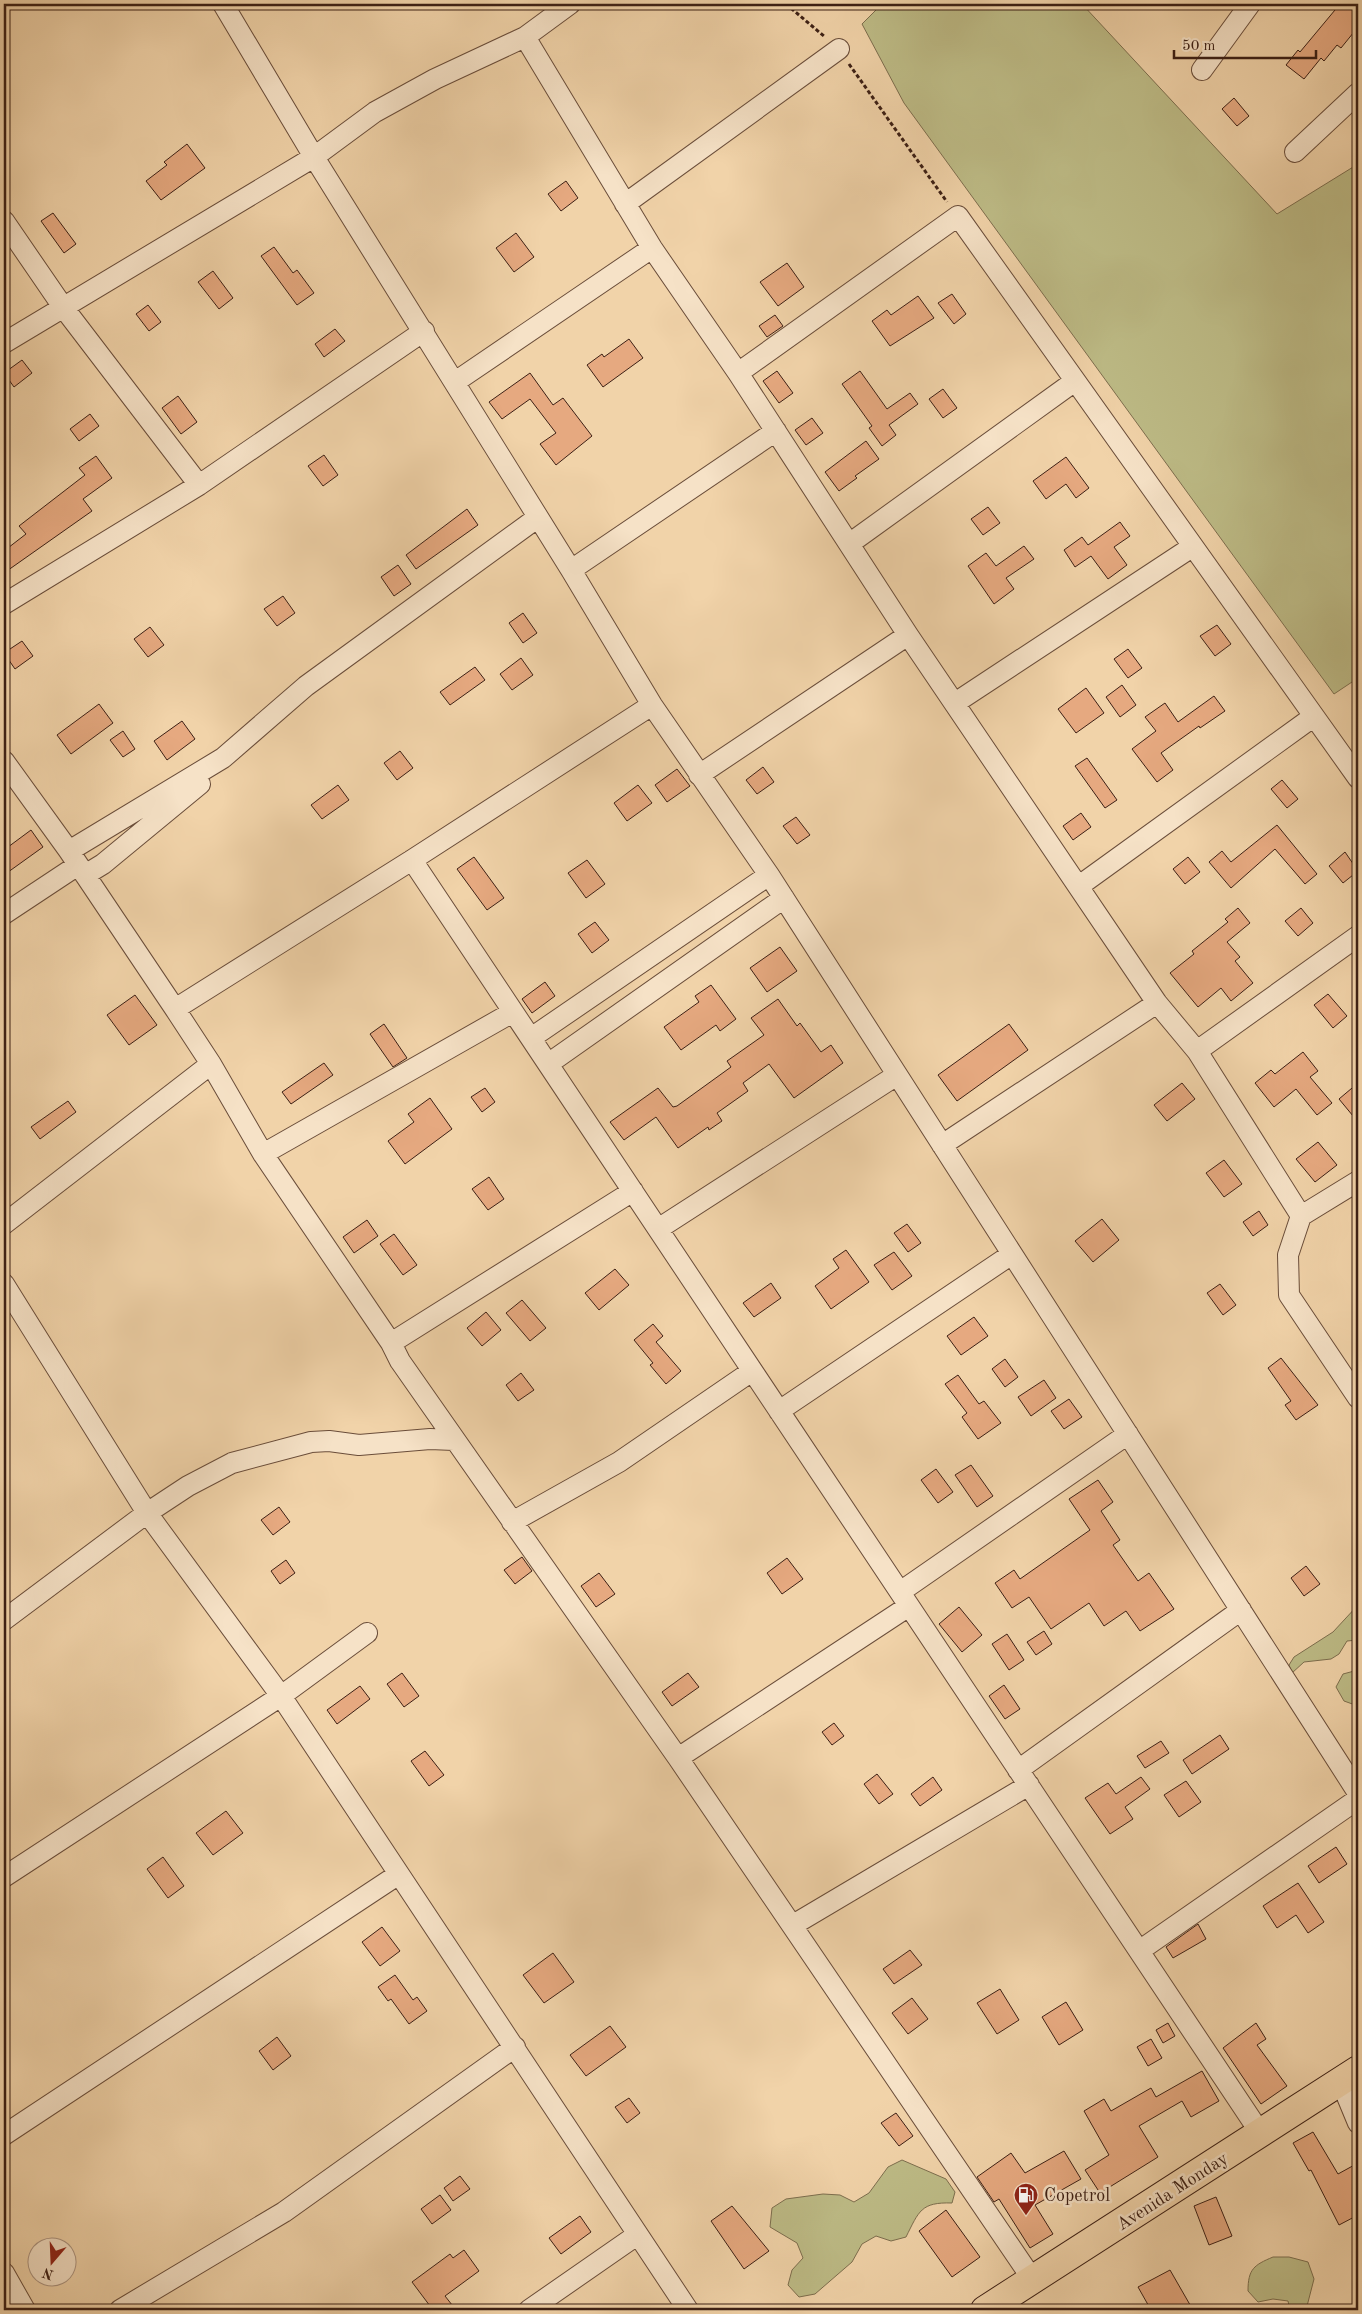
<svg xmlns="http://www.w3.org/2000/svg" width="1362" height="2314" viewBox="0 0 1362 2314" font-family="'Old Standard TT',serif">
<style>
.green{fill:#bdbb86;stroke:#7d6e4e}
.building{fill:#e6a980;stroke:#3d2015}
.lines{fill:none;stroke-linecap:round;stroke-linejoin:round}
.minor-casing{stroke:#6a4d3a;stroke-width:22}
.highway-casing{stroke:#3d2015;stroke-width:30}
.path{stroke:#3d2015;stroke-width:3;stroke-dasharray:4 2.5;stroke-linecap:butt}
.minor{stroke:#f6e2c7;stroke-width:20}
.highway{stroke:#f1d3a9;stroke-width:28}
.labels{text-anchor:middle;stroke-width:5;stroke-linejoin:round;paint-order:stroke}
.street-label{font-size:18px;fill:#3d2015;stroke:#f6e2c7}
.poi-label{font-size:18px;fill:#3d2015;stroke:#f6e2c7;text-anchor:start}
</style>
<rect width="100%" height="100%" fill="#f1d3a9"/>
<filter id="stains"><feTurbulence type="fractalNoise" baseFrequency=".004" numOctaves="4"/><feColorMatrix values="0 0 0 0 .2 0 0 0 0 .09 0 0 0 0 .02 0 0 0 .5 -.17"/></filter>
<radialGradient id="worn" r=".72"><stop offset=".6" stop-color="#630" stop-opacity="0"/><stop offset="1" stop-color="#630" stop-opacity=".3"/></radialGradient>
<path class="green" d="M882 4H1082L1277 214 1358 164V678L1334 694 904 103 862 24Z
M1358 1605V1640L1347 1641 1339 1654 1331 1659 1304 1662 1292 1673 1289 1665 1294 1657 1333 1632Z
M1358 1670V1706L1344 1701 1336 1687 1343 1674Z
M902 2160 946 2179 955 2192 952 2203C921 2202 919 2211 906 2237L891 2241 876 2236 862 2244 852 2262 815 2294 799 2297 788 2285 792 2270 803 2258 797 2243 770 2227 772 2208 786 2199 823 2194 840 2195 854 2202 869 2193 888 2167Z
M1273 2257H1289L1308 2262 1314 2279 1306 2310H1290L1288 2301 1273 2299 1258 2302 1248 2291C1248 2269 1254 2265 1273 2257Z"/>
<path class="building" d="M1340 4H1358V27L1341 48 1337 45 1324 61 1321 58 1304 79 1286 65 1298 50 1300 52Z
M1234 98 1249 116 1237 126 1222 109Z
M187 144 205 168 161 200 146 181 167 165 164 162Z
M566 181 578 198 561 211 548 194Z
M53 213 76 244 64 253 41 221Z
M516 233 534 257 514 272 496 248Z
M274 247 293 273 297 270 314 293 297 305 261 256Z
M787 263 804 287 778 306 760 282Z
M213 271 233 298 219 309 198 282Z
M952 294 966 314 954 324 938 303Z
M918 296 934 318 890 346 872 321 887 310 891 315Z
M148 305 161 322 149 331 136 314Z
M775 315 783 326 767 337 759 326Z
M335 329 345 341 324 357 315 344Z
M629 339 643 358 603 387 587 365 602 354 604 357Z
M22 360 32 373 14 387 4 373Z
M777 371 793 393 779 403 763 381Z
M860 371 887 409 910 393 918 404 889 425 896 435 882 446 869 428 872 426 842 384Z
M530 373 553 405 563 398 592 436 556 465 540 444 556 433 530 399 502 419 489 402Z
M943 389 957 408 943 418 929 399Z
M178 396 197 422 181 434 162 408Z
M90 414 99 426 79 441 70 429Z
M812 418 823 433 806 445 795 430Z
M866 441 879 459 855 476 857 478 839 491 825 472Z
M324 455 338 475 323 486 308 466Z
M96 456 112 478 83 499 92 511 4 573V551L26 534 19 526 85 475 79 468Z
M1066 457 1089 488 1076 498 1066 484 1046 499 1033 481Z
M988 507 1000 523 983 535 971 519Z
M467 509 478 525 416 569 406 555Z
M1120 522 1130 536 1114 547 1127 565 1108 579 1091 556 1075 567 1064 550 1082 537 1088 545Z
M1024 546 1034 559 1006 578 1014 589 994 604 968 566 986 553 996 566Z
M398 565 411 584 394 596 381 577Z
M283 596 295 613 277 626 264 609Z
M523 613 537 633 523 643 509 623Z
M1217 625 1231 644 1215 656 1200 636Z
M150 627 164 645 148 657 134 639Z
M22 641 33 656 15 669 4 653Z
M1128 649 1142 668 1128 678 1114 659Z
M521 658 533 675 512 690 500 674Z
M475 667 485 680 450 705 440 692Z
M1122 685 1136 705 1120 717 1106 697Z
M1086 688 1104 713 1076 733 1058 709Z
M1214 696 1225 711 1200 728 1199 726 1161 753 1173 770 1157 782 1132 749 1156 731 1145 717 1165 703 1178 722Z
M99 704 113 723 71 754 57 735Z
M182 721 195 739 167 760 154 741Z
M123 731 135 749 123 757 110 740Z
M400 751 413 768 397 780 384 763Z
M1087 758 1117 800 1105 808 1075 766Z
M763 767 774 782 757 794 746 780Z
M677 769 690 786 667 802 655 785Z
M1282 780 1298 799 1287 808 1271 789Z
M338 785 349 800 322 819 311 805Z
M638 785 652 803 627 821 614 803Z
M1081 813 1091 827 1073 840 1063 826Z
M796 817 810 835 797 844 783 826Z
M1277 825 1317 874 1305 884 1275 849 1231 888 1209 862 1222 851 1231 862Z
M31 830 43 847 4 875V850Z
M1345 852 1358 871 1343 883 1329 866Z
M474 857 504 898 487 910 457 869Z
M1188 857 1200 872 1185 884 1173 869Z
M587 860 605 884 586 898 568 873Z
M1238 908 1250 923 1227 942 1240 957 1235 961 1253 983 1231 1001 1221 988 1198 1007 1170 973 1194 954 1192 951 1228 922 1225 919Z
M1301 908 1313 923 1298 936 1285 921Z
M595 922 609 940 592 953 578 934Z
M780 947 797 971 767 992 750 968Z
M545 982 555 996 532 1013 522 999Z
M711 985 736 1019 720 1031 716 1025 681 1050 664 1027 699 1002 695 996Z
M1328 994 1347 1016 1333 1028 1314 1005Z
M135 995 157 1025 129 1045 107 1015Z
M778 999 797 1026 800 1023 821 1052 831 1045 843 1063 794 1098 769 1064 743 1083 748 1091 717 1113 722 1121 709 1130 708 1127 678 1148 656 1117 624 1140 610 1122 658 1088 673 1107 677 1106 731 1067 727 1061 764 1035 751 1018Z
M384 1024 407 1058 393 1067 370 1034Z
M1009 1024 1028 1050 957 1101 938 1075Z
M1303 1052 1318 1071 1310 1077 1332 1103 1317 1115 1296 1089 1274 1107 1255 1083 1271 1070 1275 1074Z
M324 1063 333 1075 291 1104 282 1092Z
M1182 1083 1195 1099 1167 1121 1154 1105Z
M1358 1083V1122L1339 1099Z
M485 1088 495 1102 482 1112 471 1097Z
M430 1098 452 1129 405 1164 388 1141 414 1122 408 1114Z
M68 1101 76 1112 40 1139 31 1127Z
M1318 1142 1337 1165 1315 1182 1296 1159Z
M1224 1160 1242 1184 1224 1197 1206 1173Z
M489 1177 504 1199 488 1210 472 1189Z
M1259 1211 1268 1225 1253 1236 1243 1222Z
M1102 1219 1119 1240 1093 1262 1075 1241Z
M367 1220 378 1236 354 1253 343 1237Z
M907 1224 921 1243 908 1252 894 1233Z
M394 1234 417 1265 403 1275 380 1244Z
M846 1250 869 1282 831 1309 815 1286 839 1268 833 1259Z
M894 1252 912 1276 892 1290 874 1265Z
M615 1269 629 1285 599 1310 585 1293Z
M771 1283 781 1298 754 1317 743 1303Z
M1220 1284 1236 1305 1223 1315 1207 1293Z
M522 1300 546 1328 530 1341 506 1313Z
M486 1312 501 1330 482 1346 467 1328Z
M974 1317 988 1336 961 1355 947 1336Z
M653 1324 663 1336 656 1342 681 1371 666 1384 650 1365 653 1363 634 1340Z
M1281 1358 1318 1405 1296 1420 1285 1405 1291 1401 1268 1368Z
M1005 1359 1018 1377 1005 1387 992 1369Z
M521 1373 534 1390 518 1401 506 1385Z
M958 1375 979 1404 984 1401 1001 1423 978 1439 962 1417 967 1413 945 1384Z
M1044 1380 1056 1398 1031 1416 1018 1397Z
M1069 1399 1082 1417 1064 1429 1051 1411Z
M971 1465 993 1496 977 1507 955 1475Z
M936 1469 953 1492 938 1503 921 1480Z
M1098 1480 1113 1502 1101 1511 1120 1540 1113 1545 1138 1581 1149 1573 1174 1609 1140 1631 1126 1611 1104 1626 1089 1603 1051 1629 1029 1597 1012 1608 995 1583 1014 1570 1020 1579 1090 1530 1069 1499Z
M279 1507 290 1522 273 1535 261 1520Z
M522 1557 532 1571 515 1584 504 1570Z
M787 1558 803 1579 782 1594 767 1573Z
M286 1560 295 1573 280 1584 271 1571Z
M1306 1566 1320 1584 1304 1596 1291 1578Z
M599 1573 615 1594 596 1607 581 1586Z
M959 1607 982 1635 962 1652 939 1624Z
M1044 1631 1052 1644 1036 1655 1027 1642Z
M1007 1634 1024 1660 1009 1670 992 1644Z
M402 1673 419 1696 404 1707 387 1684Z
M688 1673 699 1687 672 1706 662 1692Z
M1004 1685 1020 1709 1005 1719 989 1696Z
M360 1686 370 1699 337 1724 327 1710Z
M834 1723 844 1736 832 1745 822 1732Z
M1220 1735 1229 1749 1192 1774 1183 1760Z
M1161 1741 1169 1753 1145 1768 1137 1756Z
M425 1751 444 1775 429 1786 411 1761Z
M877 1774 893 1794 879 1804 864 1784Z
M933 1777 942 1790 920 1806 911 1794Z
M1141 1777 1150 1789 1125 1807 1133 1819 1110 1834 1085 1798 1108 1783 1116 1794Z
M1186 1781 1201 1802 1179 1817 1164 1795Z
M226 1811 243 1833 213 1855 196 1833Z
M1336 1847 1347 1864 1319 1883 1308 1866Z
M163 1857 184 1886 168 1898 147 1869Z
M1298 1883 1324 1922 1308 1933 1296 1915 1277 1928 1263 1906Z
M1198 1924 1206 1939 1173 1958 1166 1947Z
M382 1927 400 1951 380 1966 362 1942Z
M910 1950 922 1965 894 1984 883 1969Z
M553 1953 574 1982 544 2003 523 1975Z
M395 1975 413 2000 417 1997 427 2011 409 2024 391 1999 388 2001 378 1987Z
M1000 1989 1019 2020 997 2034 977 2003Z
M912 1998 928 2019 908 2034 892 2013Z
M1066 2002 1083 2030 1059 2045 1042 2017Z
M1168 2023 1175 2036 1163 2043 1156 2030Z
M1256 2023 1266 2039 1257 2045 1287 2086 1261 2104 1223 2048Z
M610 2026 626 2047 586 2076 570 2055Z
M277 2037 291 2056 273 2070 259 2051Z
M1151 2039 1162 2058 1148 2066 1137 2047Z
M1202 2071 1219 2101 1191 2117 1182 2101 1139 2126 1158 2157 1100 2193 1085 2170 1109 2155 1084 2111 1104 2099 1111 2111 1151 2088 1156 2097Z
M629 2098 640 2113 627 2123 615 2107Z
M896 2113 913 2136 899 2146 881 2123Z
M1313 2132 1338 2174 1358 2163V2215L1339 2225 1311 2170 1309 2171 1293 2143Z
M1064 2151 1081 2179 1035 2205 1053 2234 1030 2248 999 2199 994 2202 977 2177 1011 2153 1025 2173Z
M460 2176 470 2189 453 2201 444 2188Z
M440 2195 451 2210 432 2224 421 2209Z
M1216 2197 1232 2236 1209 2245 1194 2206Z
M732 2206 769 2251 744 2269 711 2221Z
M946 2210 980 2257 952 2277 919 2231Z
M580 2216 591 2232 561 2254 549 2238Z
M464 2250 479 2271 445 2296 456 2310H433L412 2282 450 2254 453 2258Z
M1170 2270 1193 2310H1151L1138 2287Z"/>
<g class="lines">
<defs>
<path id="minor" d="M223 4 314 157 571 570 652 705 769 875 1358 1793
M525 37 652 248 738 373 908 635 1157 1003 1197 1051 1301 1216
M1202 70 1250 4
M1295 152 1358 93
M625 204 839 49
M4 221 63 307 199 485
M4 343 314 157 375 112 435 79 525 37 570 4
M738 373 958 216 1358 778
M455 382 652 248
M849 544 1075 381
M571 570 776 431
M4 604 199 485 424 331
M955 703 1192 547
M4 761 69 851 175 1009 211 1064 263 1154 391 1343 400 1361 678 1758 1033 2280
M699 775 908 635
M69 851 223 758 306 686 537 518
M412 860 1261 2134
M85 875 103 864 200 784
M1079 886 1313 717
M4 914 78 865
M175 1009 412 860 652 705
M531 1038 769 875
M1197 1051 1358 936
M548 1064 784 898
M942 1145 1157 1003
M263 1154 513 1012
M1358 1181 1301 1216 1288 1255 1289 1295 1358 1398
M4 1224 211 1064
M658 1229 897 1075
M4 1284 147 1513 281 1696 688 2310
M391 1343 633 1191
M779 1411 1012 1254
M512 1522 619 1462 752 1371
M900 1592 1128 1434
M4 1620 147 1513 188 1486 232 1463 311 1442 329 1441 359 1445 430 1439 454 1440
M678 1758 909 1606
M1018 1770 1241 1610
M4 1877 281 1696 367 1633
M793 1925 1029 1785
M1139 1951 1358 1799
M1341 2082 1358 2123
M4 2135 399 1874
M4 2273 25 2310
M120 2310 284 2212 515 2047
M529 2310 637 2235"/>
<path id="highway" d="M985 2310 1358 2070"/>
</defs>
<use href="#minor" class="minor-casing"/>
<use href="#highway" class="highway-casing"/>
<path class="path" d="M786 4 825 37
M849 64 947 202"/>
<use href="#minor" class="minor"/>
<use href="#highway" class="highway"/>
</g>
<defs>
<symbol id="fuel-pin" viewBox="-11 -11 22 30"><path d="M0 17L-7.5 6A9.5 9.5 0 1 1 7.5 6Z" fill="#8f2418" stroke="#f6e2c7"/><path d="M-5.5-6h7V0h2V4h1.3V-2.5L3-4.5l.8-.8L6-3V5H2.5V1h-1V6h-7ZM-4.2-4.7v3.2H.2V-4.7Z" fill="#fff"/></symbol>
</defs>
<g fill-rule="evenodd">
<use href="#fuel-pin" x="1012" y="2181" width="28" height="38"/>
</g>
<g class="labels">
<g class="street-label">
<text transform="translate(1172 2191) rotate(-33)" y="6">Avenida Monday</text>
</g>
<g class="poi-label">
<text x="1044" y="2201">Copetrol</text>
</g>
</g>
<rect width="1362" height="2314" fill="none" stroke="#f1d3a9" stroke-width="20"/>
<rect x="5" y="5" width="1352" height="2304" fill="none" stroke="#3d2015" stroke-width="2.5"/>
<rect x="10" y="10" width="1342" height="2294" fill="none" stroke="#3d2015"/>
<g transform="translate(52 2262) rotate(199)"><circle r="24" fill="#f6e2c7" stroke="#ac9480"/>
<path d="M0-4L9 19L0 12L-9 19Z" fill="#8f2418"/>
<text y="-8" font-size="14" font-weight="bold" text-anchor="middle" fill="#3d2015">N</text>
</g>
<path d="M1174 50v8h142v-8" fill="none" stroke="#3d2015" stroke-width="2.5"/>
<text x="1182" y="50" font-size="15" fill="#3d2015" stroke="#f6e2c7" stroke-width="4" paint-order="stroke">50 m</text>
<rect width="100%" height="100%" filter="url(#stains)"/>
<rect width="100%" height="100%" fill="url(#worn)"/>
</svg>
